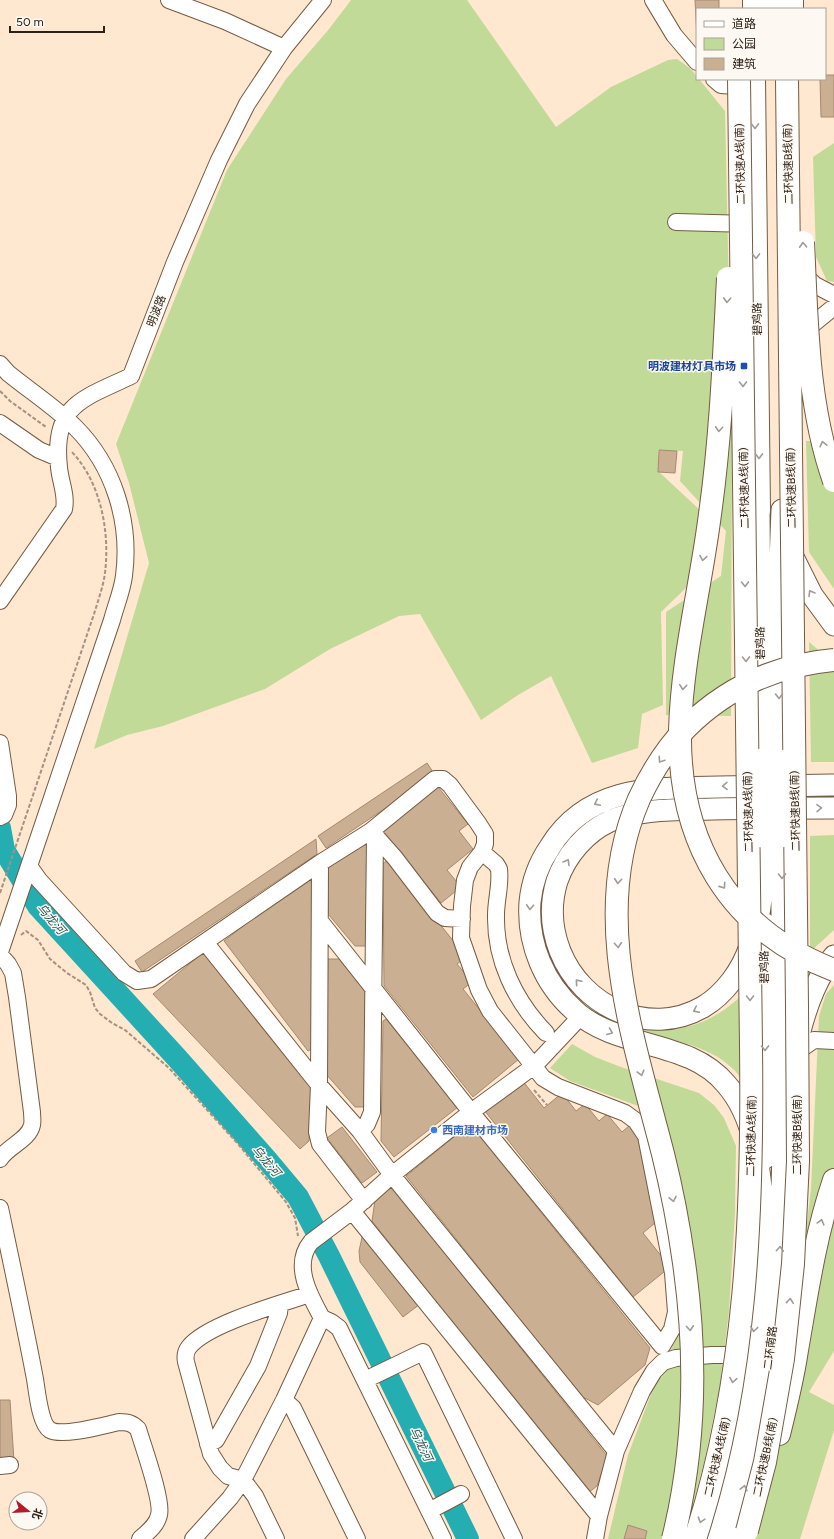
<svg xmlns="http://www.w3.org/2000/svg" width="834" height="1539" viewBox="0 0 834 1539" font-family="Figtree,'Noto Sans SC',sans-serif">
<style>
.green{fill:#c1da97}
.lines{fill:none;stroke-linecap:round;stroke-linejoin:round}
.river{stroke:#24aeb1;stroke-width:22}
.building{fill:#cbaf93;stroke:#a58a6f}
.minor-casing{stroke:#745b42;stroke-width:18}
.major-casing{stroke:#745b42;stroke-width:23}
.highway-casing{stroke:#745b42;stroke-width:24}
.path{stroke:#a59281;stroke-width:2;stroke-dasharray:4 2;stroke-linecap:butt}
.minor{stroke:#fff;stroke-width:16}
.major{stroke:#fff;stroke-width:21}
.highway{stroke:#fff;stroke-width:22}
.major-bridge-casing{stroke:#745b42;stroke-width:23;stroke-linecap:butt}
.highway-bridge-casing{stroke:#745b42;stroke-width:24;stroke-linecap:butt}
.major-bridge{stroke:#fff;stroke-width:21}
.highway-bridge{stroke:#fff;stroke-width:22}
.oneway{stroke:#a09b97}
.transit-dot{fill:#1a4fb4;stroke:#fef8f2;stroke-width:1.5}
.shop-dot{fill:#3f7fe0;stroke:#fef8f2;stroke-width:1.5}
.labels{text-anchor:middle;stroke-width:3;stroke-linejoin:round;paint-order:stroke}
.street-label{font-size:11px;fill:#2c2117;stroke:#fef8f2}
.transit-label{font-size:11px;font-weight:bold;fill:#164399;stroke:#fef8f2;text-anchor:end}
.shop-label{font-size:11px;font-weight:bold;fill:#366cbe;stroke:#fef8f2;text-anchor:start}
.water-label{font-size:12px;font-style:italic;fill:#225758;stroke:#fef8f2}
</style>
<rect width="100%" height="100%" fill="#ffe7d0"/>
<path class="green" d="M351 0H467L556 127 611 87 668 60 677 59C684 64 695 70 697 79H699L725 111 732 439 731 716 666 715V612L721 576 726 531 680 481 683 451 658 450V471L702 512 692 582 661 612 663 705 642 714 638 748 592 763 551 676 518 695 481 720 420 614 399 616 330 649 265 689 163 726 127 735 94 749 149 563 129 483 116 444 227 170 286 79 329 29Z
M834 143V282L827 281 816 257 813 157Z
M806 441H834V589L809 552Z
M809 642 834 663V762H811Z
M834 835V930L810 952V836Z
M834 985V1351L809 1392 834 1405V1430L800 1539H755L763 1511 786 1398 811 1189 819 1016 826 994Z
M745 992 744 1082C740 1078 737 1072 732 1068 707 1044 666 1039 634 1031L635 1028C680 1035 713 1024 745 992Z
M572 1044 595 1057 621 1067 699 1093 714 1105 724 1118 736 1146 735 1213 729 1311 720 1386 704 1463 686 1530 682 1539H608L628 1455 653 1389 684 1321 641 1107 570 1081 550 1068Z"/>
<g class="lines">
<path class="river" d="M0 828 4 850 38 906 177 1058 267 1160 298 1197 329 1256 468 1539"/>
</g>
<path class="building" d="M695 0H719V9H697V39Z
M825 75H834V117H821L820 79H825Z
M659 450 677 451 675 473 658 472Z
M427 763 435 775 326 848 318 836Z
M438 787 468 824 459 831 473 849 447 870 461 887 441 903 383 831Z
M316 839 317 854 142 972 135 961Z
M360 845H367L368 946H355L328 914 327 867Z
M389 860 466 957 457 964 472 982 463 989 519 1059 473 1097 384 986 383 863Z
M310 874 313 877V1048L308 1051 224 941Z
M205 951 312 1088 309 1141 300 1149 153 994Z
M328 959H339L367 993 365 1107H355L326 1074Z
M386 1019 458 1107 394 1157 381 1141 383 1021Z
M522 1080 544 1108 562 1093 576 1111 585 1104 599 1121 607 1114 622 1132 630 1125 648 1147 661 1218 643 1233 670 1267 633 1297 484 1110Z
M470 1124 650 1348 645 1365 598 1405 581 1396 406 1176Z
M342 1127 377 1172 362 1183 327 1138Z
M392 1187 607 1456 597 1486 588 1493 372 1221 375 1200Z
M363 1233 420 1304 403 1317 360 1262 359 1251Z
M0 1400H10L14 1461 0 1462Z
M628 1525 647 1531 645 1539H624Z"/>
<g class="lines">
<defs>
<path id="minor" d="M169 0 225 21 284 48
M653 0 674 35 697 62
M714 79 721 85 750 87
M676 222 750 224
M800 271 815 285 834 295
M803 335 813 324 834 307
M0 364 8 373C30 391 55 407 75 427 114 466 131 522 124 576 122 591 116 605 112 620L0 952
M0 423 39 450 58 458
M0 601 64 509C67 495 60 481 59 467 52 404 83 399 131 376L175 262 219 160 247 104 284 48 323 0
M0 743 8 796V805L4 815 0 817
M372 832 395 858 437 913 445 918 462 919
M482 852 496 864 499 869C501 884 496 900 496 915 495 960 515 1001 546 1033
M320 863 319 1085 317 1132 320 1144 364 1201
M29 866 39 880 124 973 137 981 151 979 320 863 371 831 435 779H443L450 785 478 823 485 834V844L482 852 470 867 465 880 462 906 461 938 479 990 490 1011 543 1078 558 1087 625 1113 636 1121 646 1136 673 1273 676 1312 672 1329 662 1346 471 1112 320 921
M205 942 319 1085 360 1131 392 1175 616 1451
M0 955 8 964 13 973 17 997 32 1112C32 1116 33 1121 32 1125 29 1140 8 1146 0 1159
M794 1054 814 1040 834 1041
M360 1131 367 1124 372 1112 375 836
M0 1208C12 1265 24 1321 35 1379 37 1391 40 1424 50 1430 62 1437 105 1425 119 1422 128 1422 132 1423 138 1429 143 1446 163 1501 159 1515 157 1525 148 1532 140 1539
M352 1211 599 1516
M322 1318 331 1322 339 1328 443 1539
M365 1380 423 1352 514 1539
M284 1400 293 1408 357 1539
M208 1444 216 1440 258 1366 279 1313 280 1304
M0 1466 10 1465
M429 1511 461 1494
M193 1539 230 1498 243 1480 284 1400 322 1318C310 1296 292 1265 311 1242L352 1211 392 1175 471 1112 534 1066 581 1016
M276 1539 255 1496 243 1480 228 1476 220 1468 211 1454 186 1362C185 1357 185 1352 189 1347 207 1324 280 1304 310 1294
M595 1539 599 1516 616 1451 642 1391 654 1371 663 1362 676 1358 712 1355H747"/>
<path id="major" d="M759 510 761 759
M791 553 812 595 834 625
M780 760 778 615 782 510
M762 837 763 882
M763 869C762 895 760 921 750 946 742 970 725 994 703 1007 649 1038 582 1007 560 951 551 928 550 904 557 881 566 855 586 832 610 821 642 808 679 810 713 809 753 808 794 808 834 808
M764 923 765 1158
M800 1031C807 1004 817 977 834 956
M763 1207C759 1164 755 1117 726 1084 689 1039 618 1050 575 1011 544 984 527 943 530 902 532 882 539 863 550 847 588 785 655 788 719 787 758 786 796 786 834 785
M710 1539C747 1428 759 1309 764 1193
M729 1539C781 1379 785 1209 783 1043 783 974 782 905 781 837"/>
<path id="highway" d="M754 0V9
M775 0V9
M792 0V9
M754 79 759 510
M779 1434C786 1406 793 1378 797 1350 807 1293 815 1236 834 1180"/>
</defs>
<use href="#minor" class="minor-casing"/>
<use href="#major" class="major-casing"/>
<use href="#highway" class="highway-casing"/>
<path class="path" d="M0 391 10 401 46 427
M0 893 94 614C98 601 103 587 105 573 110 532 101 483 72 452
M21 935 26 931 38 940 50 959 67 973 86 985 90 992 95 1008 100 1014 112 1023 125 1030 169 1068 238 1144 286 1202 295 1218 298 1236
M534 1090 547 1105"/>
<use href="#minor" class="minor"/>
<use href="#major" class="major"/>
<use href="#highway" class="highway"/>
<defs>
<path id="major-bridge" d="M761 759 762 837
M780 760 781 837"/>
<path id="highway-bridge" d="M803 242C807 323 807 404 834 481
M728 278C724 357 721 436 710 514 701 586 682 657 680 730 678 841 728 930 834 970
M747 1531 765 1462 783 1359 793 1264 798 1161 797 1005 787 79
M673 1539C695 1450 697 1354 684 1263 679 1227 672 1190 663 1154 634 1040 589 914 639 799 651 773 666 749 686 728 726 688 777 665 834 660
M695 1539C747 1380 753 1212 751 1046L739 79"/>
</defs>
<use href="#major-bridge" class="major-bridge-casing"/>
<use href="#highway-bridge" class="highway-bridge-casing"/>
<use href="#major-bridge" class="major-bridge"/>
<use href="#highway-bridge" class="highway-bridge"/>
</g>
<defs><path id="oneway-chevron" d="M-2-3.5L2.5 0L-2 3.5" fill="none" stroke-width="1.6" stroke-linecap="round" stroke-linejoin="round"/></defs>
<g class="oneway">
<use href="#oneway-chevron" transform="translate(755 126) rotate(89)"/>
<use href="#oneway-chevron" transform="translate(803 245) rotate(-93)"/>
<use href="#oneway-chevron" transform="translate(756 256) rotate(89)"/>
<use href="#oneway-chevron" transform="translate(727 300) rotate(93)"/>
<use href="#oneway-chevron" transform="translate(743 384) rotate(89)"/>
<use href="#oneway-chevron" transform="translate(719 429) rotate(94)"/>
<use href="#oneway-chevron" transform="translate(823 444) rotate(-104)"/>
<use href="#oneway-chevron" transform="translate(759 456) rotate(89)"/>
<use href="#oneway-chevron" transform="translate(703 558) rotate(99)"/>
<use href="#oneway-chevron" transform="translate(745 584) rotate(89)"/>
<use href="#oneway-chevron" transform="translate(811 593) rotate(-121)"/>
<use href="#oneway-chevron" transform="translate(746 659) rotate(89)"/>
<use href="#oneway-chevron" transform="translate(683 687) rotate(96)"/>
<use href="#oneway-chevron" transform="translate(779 696) rotate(89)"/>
<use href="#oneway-chevron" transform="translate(661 760) rotate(124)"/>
<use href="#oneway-chevron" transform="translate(725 786) rotate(179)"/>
<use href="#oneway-chevron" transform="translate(597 803) rotate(154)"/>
<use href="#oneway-chevron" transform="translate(819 808) rotate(-1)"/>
<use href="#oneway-chevron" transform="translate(567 862) rotate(-59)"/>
<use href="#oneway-chevron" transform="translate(782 876) rotate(89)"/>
<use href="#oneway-chevron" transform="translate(618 881) rotate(95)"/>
<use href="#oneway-chevron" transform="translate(723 886) rotate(55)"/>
<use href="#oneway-chevron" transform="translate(530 907) rotate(93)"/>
<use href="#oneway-chevron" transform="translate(618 945) rotate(86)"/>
<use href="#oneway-chevron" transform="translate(578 982) rotate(-131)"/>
<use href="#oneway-chevron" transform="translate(750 998) rotate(89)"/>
<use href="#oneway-chevron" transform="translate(696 1010) rotate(154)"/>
<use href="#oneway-chevron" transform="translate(610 1032) rotate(22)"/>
<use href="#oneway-chevron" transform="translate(765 1048) rotate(89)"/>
<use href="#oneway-chevron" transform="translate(641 1073) rotate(75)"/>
<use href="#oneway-chevron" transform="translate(673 1199) rotate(78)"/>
<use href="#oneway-chevron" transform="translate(821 1222) rotate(-75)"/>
<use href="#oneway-chevron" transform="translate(780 1249) rotate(-86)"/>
<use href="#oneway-chevron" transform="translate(790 1301) rotate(-84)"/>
<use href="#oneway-chevron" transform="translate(690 1328) rotate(86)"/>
<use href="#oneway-chevron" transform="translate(754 1329) rotate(97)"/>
<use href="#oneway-chevron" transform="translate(733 1380) rotate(99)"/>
<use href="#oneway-chevron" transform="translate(744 1488) rotate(-76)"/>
<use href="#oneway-chevron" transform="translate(701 1520) rotate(107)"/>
</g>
<rect class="transit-dot" x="740" y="362" width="8" height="8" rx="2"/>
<circle class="shop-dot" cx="434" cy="1130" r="4"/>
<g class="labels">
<g class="street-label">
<text transform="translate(740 164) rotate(-91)" y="4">二环快速A线(南)</text>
<text transform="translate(788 164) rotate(-91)" y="4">二环快速B线(南)</text>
<text transform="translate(156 311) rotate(-69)" y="4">明波路</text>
<text transform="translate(757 319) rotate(-91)" y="4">碧鸡路</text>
<text transform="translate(744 488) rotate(-91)" y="4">二环快速A线(南)</text>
<text transform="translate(791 488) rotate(-91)" y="4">二环快速B线(南)</text>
<text transform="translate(760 643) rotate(-91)" y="4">碧鸡路</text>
<text transform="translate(795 811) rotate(-91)" y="4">二环快速B线(南)</text>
<text transform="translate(748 812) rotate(-91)" y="4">二环快速A线(南)</text>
<text transform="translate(764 967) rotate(-91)" y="4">碧鸡路</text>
<text transform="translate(797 1135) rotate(-90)" y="4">二环快速B线(南)</text>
<text transform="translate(751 1136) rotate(-89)" y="4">二环快速A线(南)</text>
<text transform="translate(770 1348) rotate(-83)" y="4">二环南路</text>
<text transform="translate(717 1457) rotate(-77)" y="4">二环快速A线(南)</text>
<text transform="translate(765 1457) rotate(-78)" y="4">二环快速B线(南)</text>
</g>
<g class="transit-label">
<text x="736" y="370">明波建材灯具市场</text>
</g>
<g class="shop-label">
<text x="442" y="1134">西南建材市场</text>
</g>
<g class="water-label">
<text transform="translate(51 919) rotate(49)" y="4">乌龙河</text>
<text transform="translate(266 1161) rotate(49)" y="4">乌龙河</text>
<text transform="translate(421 1444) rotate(64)" y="4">乌龙河</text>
</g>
</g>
<rect x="696" y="8" width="130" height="72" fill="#fef8f2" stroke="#aaa29a"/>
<rect x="704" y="21" width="20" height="6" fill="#ffffff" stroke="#aaa29a"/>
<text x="732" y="28" font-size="12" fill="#2c2117">道路</text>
<rect x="704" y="38" width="20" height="12" fill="#c1da97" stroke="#aaa29a"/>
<text x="732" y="48" font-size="12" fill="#2c2117">公园</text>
<rect x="704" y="58" width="20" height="12" fill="#cbaf93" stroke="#aaa29a"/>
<text x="732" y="68" font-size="12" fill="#2c2117">建筑</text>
<g transform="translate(28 1511) rotate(108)"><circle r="19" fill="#fef8f2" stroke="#aaa29a"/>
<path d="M0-3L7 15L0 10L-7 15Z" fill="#b01d2d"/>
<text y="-6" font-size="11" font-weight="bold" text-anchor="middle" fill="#2c2117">北</text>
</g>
<path d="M10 26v6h94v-6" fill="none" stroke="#2c2117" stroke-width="2"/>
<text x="16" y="26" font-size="12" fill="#2c2117" stroke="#fef8f2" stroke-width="3" paint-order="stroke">50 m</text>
</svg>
